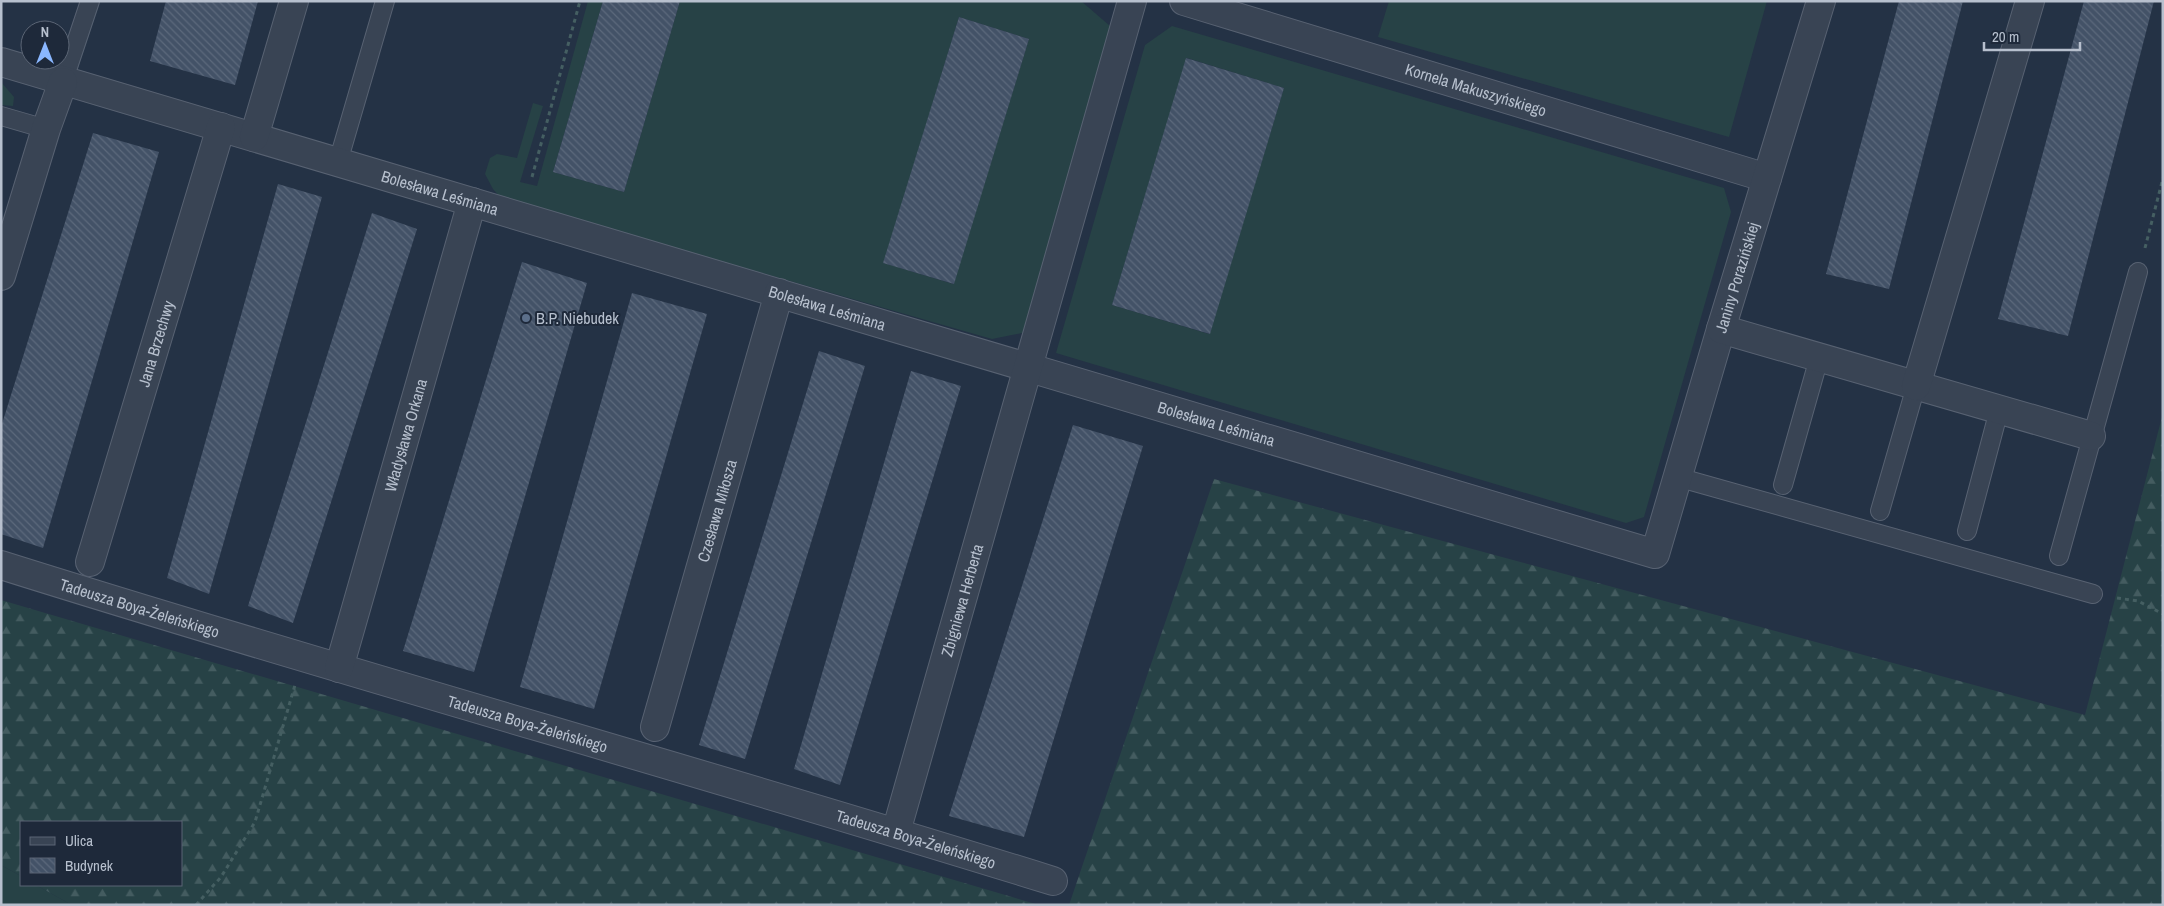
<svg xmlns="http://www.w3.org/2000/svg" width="2164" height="906" viewBox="0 0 2164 906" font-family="'Archivo Narrow',sans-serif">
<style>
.grass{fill:#274246;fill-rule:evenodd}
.forest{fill:url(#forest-firs)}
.building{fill:url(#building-back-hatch)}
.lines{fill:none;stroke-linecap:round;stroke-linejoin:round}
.service-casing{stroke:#586272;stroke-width:20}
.minor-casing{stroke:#586272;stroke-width:30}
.path{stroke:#455f62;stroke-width:3;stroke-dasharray:4 4;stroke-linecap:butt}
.service{stroke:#394454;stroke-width:18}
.minor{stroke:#394454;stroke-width:28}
.service-dot{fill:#5c6f8a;stroke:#1e293a;stroke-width:2}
.labels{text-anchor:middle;stroke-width:4;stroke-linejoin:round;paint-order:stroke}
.street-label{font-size:16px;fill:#b7c0ce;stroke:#1e293a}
.poi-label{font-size:16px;fill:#b7c0ce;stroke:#1e293a;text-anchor:start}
</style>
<defs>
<pattern id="forest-firs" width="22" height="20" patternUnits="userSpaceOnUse" patternTransform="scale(1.25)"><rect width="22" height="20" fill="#274246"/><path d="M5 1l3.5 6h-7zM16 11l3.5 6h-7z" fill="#445c60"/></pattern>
<pattern id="building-back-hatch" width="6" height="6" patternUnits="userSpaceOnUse" patternTransform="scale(1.25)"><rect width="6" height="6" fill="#435267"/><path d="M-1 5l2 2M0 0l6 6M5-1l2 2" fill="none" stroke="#5c697c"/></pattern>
</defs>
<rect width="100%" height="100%" fill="#243245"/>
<path class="grass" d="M588 1H603L553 172 624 192 680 1H1081L1117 32 1032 331 992 339 501 198 493 189 485 174 490 158 497 154 517 158 533 103 543 106 520 182 537 186ZM959 17 1029 39 953 284 884 263Z
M1389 1H1767L1729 137 1378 37Z
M1172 26 1724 188 1731 212 1644 517 1626 523 1056 353 1145 45ZM1187 58 1284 88 1209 334 1112 305Z
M1 82 14 97 13 106 1 105Z
M1 865 21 876V885H36L72 905H1Z"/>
<path class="forest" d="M2163 413V905H1069L1214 479 2085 715Z
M1 600 1039 905H72L36 885H181V822H21V876L1 865Z"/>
<path class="building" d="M166 1H258L235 85 150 61Z
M603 1H680L624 192 553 172Z
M1899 1H1963L1889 289 1826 274Z
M2084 1H2154L2068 336 1998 319Z
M959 17 1029 39 954 284 883 263Z
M1186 58 1284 88 1210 334 1112 305Z
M93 133 159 152 43 548 1 534V427Z
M278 184 322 197 209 594 167 578Z
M372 213 417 229 293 623 248 606Z
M522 262 587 283 474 672 403 651Z
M632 293 707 314 594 709 520 687Z
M819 351 865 366 745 759 699 745Z
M911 371 961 386 840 785 794 769Z
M1073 425 1143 446 1024 837 949 816Z"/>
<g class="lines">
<defs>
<path id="service" d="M63 82 90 1
M1 116 46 129
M338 162 385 1
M1677 477 2093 594
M1783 485 1819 358
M1880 511 1916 386
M1967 531 1999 410
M2059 556 2138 272"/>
<g id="minor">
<path id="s1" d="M1184 1 1767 178"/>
<path id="s2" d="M1 62 1655 554 1721 329 1821 1"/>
<path d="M254 137 294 1"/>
<path d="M1 276 46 129 63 82"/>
<path d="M1721 329 2091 436"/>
<path d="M1916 386 2030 1"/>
<path id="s3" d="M90 562 221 127"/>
<path id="s4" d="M1 565C350 675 704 772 1053 881"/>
<path id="s5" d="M339 668 472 202"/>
<path id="s6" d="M655 727 779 293"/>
<path id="s7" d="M896 832 1132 1"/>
</g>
</defs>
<use href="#service" class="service-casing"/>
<use href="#minor" class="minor-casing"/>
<path class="path" d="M532 177 580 1
M2145 248 2163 178
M2117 598 2138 601 2163 614
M196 905 221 877 255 822 295 685"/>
<use href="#service" class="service"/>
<use href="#minor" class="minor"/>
</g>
<circle class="service-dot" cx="526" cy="318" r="5"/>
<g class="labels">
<g class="street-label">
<text dy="6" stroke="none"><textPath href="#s1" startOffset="305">Kornela Makuszyńskiego</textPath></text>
<text dy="6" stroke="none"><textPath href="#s2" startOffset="458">Bolesława Leśmiana</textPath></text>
<text dy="6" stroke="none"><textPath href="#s2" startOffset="2014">Janiny Porazińskiej</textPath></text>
<text dy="6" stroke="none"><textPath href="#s2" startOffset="862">Bolesława Leśmiana</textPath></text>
<text dy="6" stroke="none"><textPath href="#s3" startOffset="228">Jana Brzechwy</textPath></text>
<text dy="6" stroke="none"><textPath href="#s2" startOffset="1268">Bolesława Leśmiana</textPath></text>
<text dy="6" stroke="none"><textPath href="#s5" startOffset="242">Władysława Orkana</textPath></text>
<text dy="6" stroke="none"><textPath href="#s6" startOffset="225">Czesława Miłosza</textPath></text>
<text dy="6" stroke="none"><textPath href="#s7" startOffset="241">Zbigniewa Herberta</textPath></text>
<text dy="6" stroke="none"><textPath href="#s4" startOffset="145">Tadeusza Boya-Żeleńskiego</textPath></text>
<text dy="6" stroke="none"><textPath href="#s4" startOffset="550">Tadeusza Boya-Żeleńskiego</textPath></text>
<text dy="6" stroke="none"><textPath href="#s4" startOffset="955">Tadeusza Boya-Żeleńskiego</textPath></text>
</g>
<g class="poi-label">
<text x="536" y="324">B.P. Niebudek</text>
</g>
</g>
<rect width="2164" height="906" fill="none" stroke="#b7c0ce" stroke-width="5"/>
<rect x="20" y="821" width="162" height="65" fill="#1e293a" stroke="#5b6575"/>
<rect x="30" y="837" width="25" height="8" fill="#394454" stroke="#5b6575"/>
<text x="65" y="846" font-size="15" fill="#b7c0ce">Ulica</text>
<rect x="30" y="858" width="25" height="15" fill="url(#building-back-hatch)" stroke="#5b6575"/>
<text x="65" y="871" font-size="15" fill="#b7c0ce">Budynek</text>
<g transform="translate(45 45)"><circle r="24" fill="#1e293a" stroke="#5b6575"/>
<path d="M0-4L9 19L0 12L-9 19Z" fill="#8ab7ff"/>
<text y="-8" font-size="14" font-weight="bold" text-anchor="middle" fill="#b7c0ce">N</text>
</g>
<path d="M1984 42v8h96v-8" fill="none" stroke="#b7c0ce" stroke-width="2.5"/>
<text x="1992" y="42" font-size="15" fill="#b7c0ce" stroke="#1e293a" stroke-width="4" paint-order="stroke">20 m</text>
</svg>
